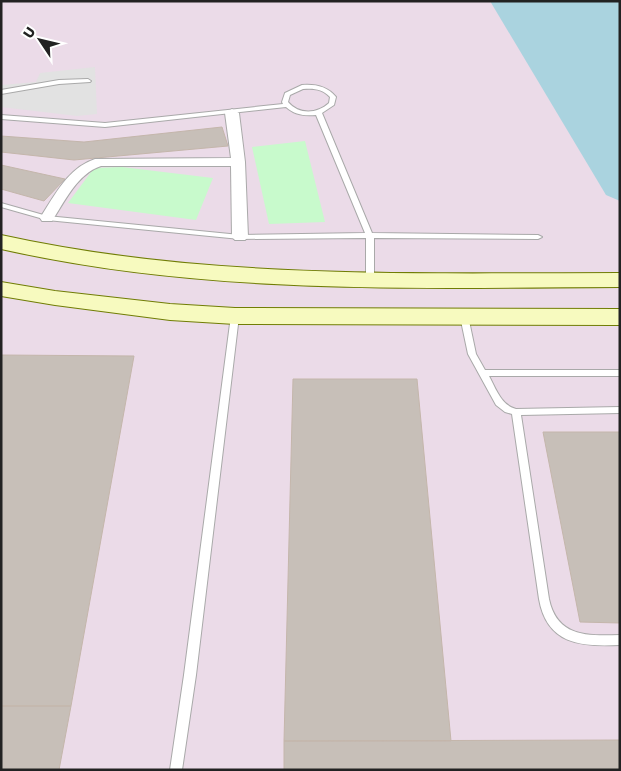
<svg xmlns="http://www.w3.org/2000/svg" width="621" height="771" viewBox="0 0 621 771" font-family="Poppins,sans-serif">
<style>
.industrial{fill:#ebdbe8}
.park{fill:#c8facc}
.parking{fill:#e2e2e2}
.water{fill:#aad3df}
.building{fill:#c7bfb8;stroke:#c4b6ab}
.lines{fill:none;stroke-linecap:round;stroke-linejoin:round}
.lane-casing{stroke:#a9a9a9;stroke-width:2}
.street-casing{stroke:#a9a9a9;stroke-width:2}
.secondary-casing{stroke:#707d05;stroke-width:2}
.lane{fill:#fff;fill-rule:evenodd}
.street{fill:#fff;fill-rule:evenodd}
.secondary{fill:#f7fabf;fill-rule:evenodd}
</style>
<rect width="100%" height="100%" fill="#f2efe9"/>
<path class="industrial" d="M1 1H620V770H1Z"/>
<path class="park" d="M305 141 325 222 269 224 252 147Z
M122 167 213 178 196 220 68 203 94 168Z"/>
<path class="parking" d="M95 67 97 114 77 116 1 107V85L36 82 40 73Z"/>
<path class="water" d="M490 1H620V201L606 195Z"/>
<path class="building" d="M222 127 228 146 74 160 1 152V136L84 142Z
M1 165 65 179 44 201 1 189Z
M1 355 134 356 71 706H1Z
M293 379H417L451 741H284Z
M543 432H620V623L580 622Z
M1 706H71L59 770H1Z
M620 740V770H284V741Z"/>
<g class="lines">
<defs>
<path id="lane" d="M88 79 91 81 90 82 59 84 1 94V90L59 80Z
M302 85C315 84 327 86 336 97L334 105 322 113 372 233 538 235 542 237 538 239 374 238V280L370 283 366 280V238L240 239 47 220 1 207V203L47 216 240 235 365 233 316 115C304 116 295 115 286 107L105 127 1 119V115L105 123 283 104 282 102 285 93ZM303 89C314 88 322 89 330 97L329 103C317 114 299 115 288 102L290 95Z
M235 313 239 316 196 675 182 770H170L184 675 231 316Z
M464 313 468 316 476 354 485 370H620V376H489C496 389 501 405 516 409L620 407V413L521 415 549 599C557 637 587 636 620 635V645C580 647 547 644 539 599L512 414 505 412 496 405 468 354 460 316Z"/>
<path id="street" d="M232 109 239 113 245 162 248 237 245 240H235L232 237 231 166H101C77 174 65 201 52 221H42L40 218C55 195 68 168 95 159L231 158 225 113Z"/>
<path id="secondary" d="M1 235C204 280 414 273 620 273V287C414 288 204 295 1 249Z
M1 282 55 291 170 304 235 308 620 309V325L235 324 170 320 55 305 1 296Z"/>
</defs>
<use href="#lane" class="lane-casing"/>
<use href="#street" class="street-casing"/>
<use href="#secondary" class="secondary-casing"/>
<use href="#lane" class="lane"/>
<use href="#street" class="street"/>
<use href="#secondary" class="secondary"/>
</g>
<rect width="621" height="771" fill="none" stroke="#222222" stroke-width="5"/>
<g transform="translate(40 40) rotate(305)" stroke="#ffffff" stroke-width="4" paint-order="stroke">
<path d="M0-4L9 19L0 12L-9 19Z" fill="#222222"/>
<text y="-8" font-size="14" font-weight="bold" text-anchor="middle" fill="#222222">U</text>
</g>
</svg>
